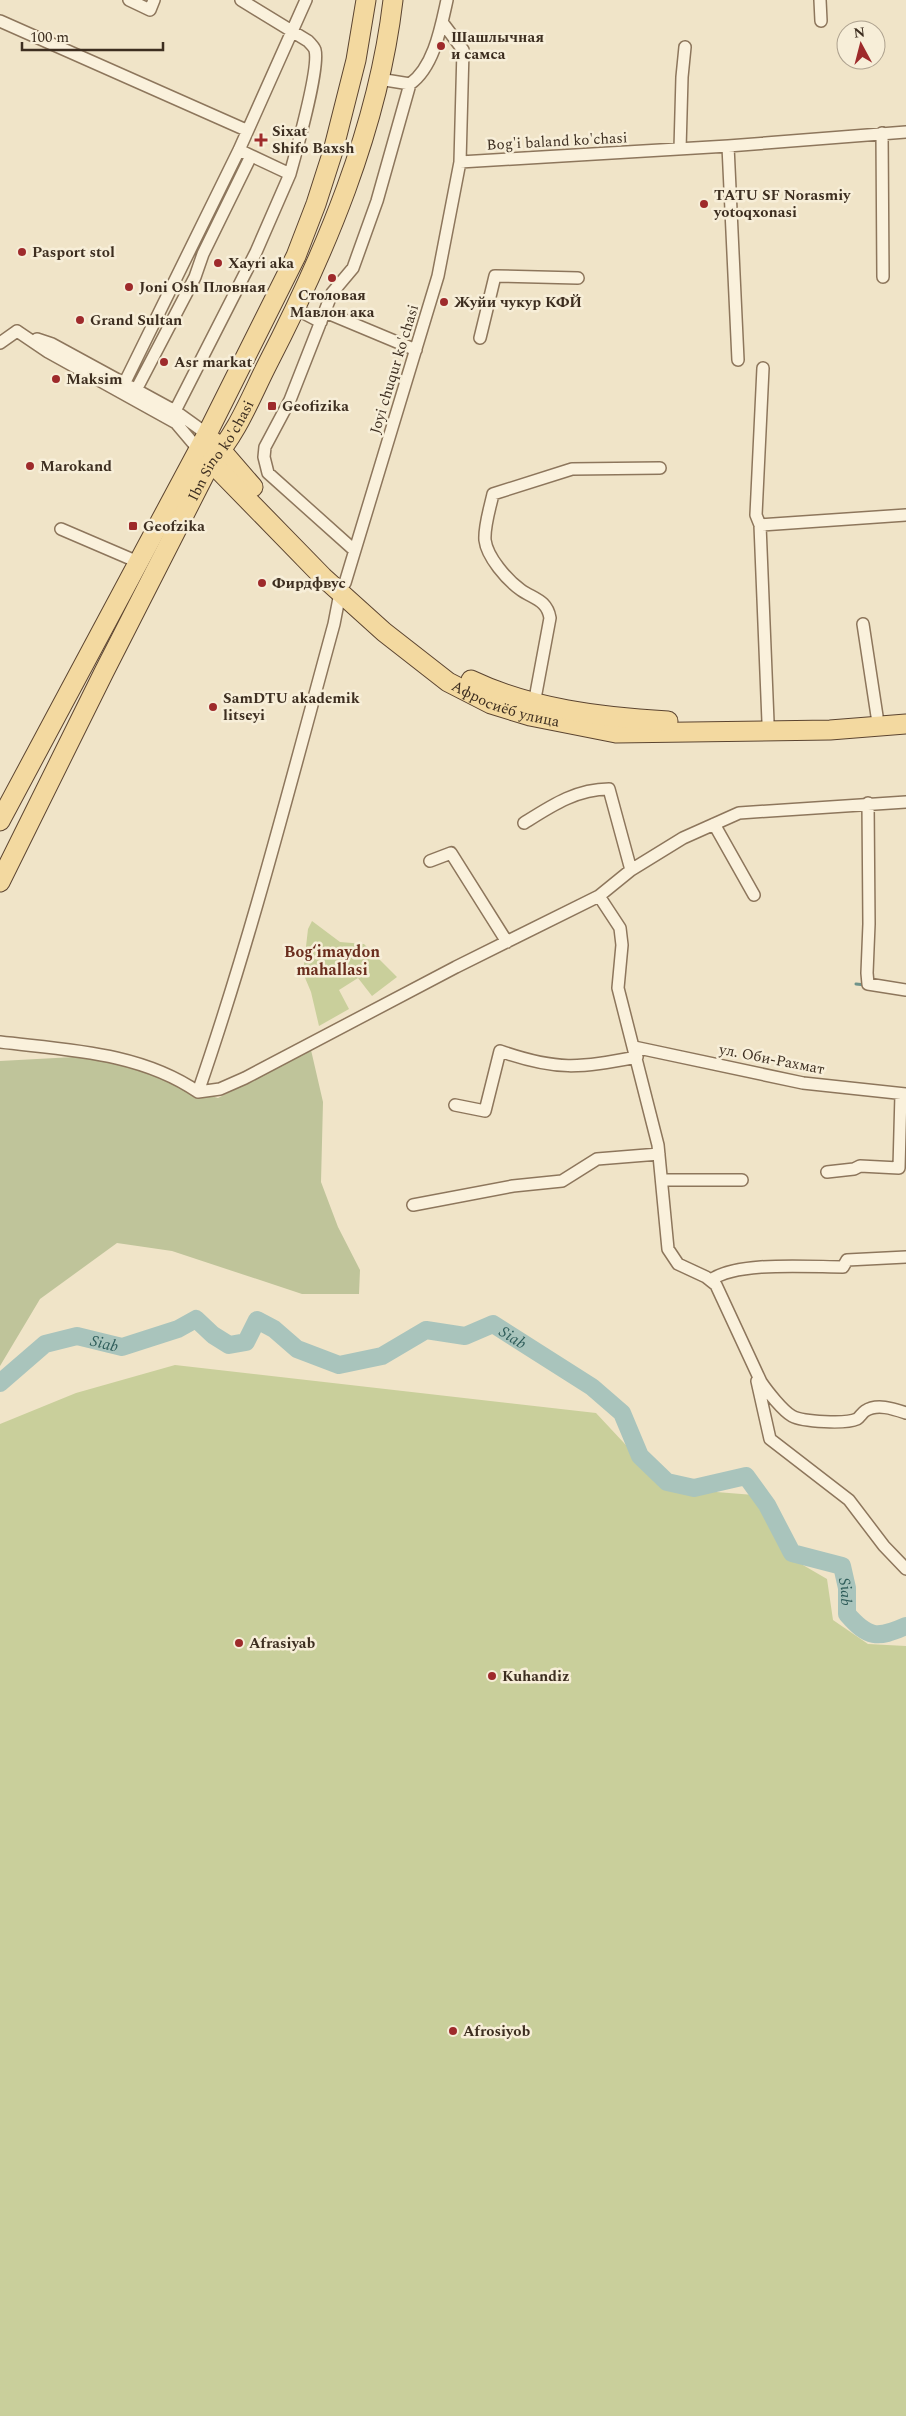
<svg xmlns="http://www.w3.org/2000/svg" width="906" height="2416" viewBox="0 0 906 2416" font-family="Spectral,serif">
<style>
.green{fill:#c9cf9b}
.cemetery{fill:#bfc49a}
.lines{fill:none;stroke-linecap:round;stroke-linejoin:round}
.stream{stroke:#6f938a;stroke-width:3}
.river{stroke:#a9c4bc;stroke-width:18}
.street-casing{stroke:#8d765c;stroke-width:14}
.primary-casing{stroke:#5b4430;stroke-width:21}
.street{stroke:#faf1dc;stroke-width:11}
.primary{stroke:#f3d9a0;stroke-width:19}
.poi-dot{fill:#9e2a2b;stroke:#f7eed8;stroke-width:2}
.labels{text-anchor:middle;stroke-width:5;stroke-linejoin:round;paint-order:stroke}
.poi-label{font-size:15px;font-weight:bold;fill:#3d2e20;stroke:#f7eed8;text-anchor:start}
.street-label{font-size:15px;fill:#3d2e20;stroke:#f7eed8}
.neighbourhood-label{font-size:16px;font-weight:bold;fill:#6b2e1e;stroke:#f7eed8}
.water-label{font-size:16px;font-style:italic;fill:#2f5d5a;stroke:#f7eed8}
</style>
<rect width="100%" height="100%" fill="#f0e4c8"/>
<path class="green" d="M312 921 340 942 364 944 397 977 372 996 358 978 339 990 349 1009 319 1026 311 992 303 973 308 929Z
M175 1365 596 1413 666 1488 754 1495 784 1554 827 1579 833 1620 868 1644 906 1646V2416H0V1424L76 1393Z"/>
<path class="cemetery" d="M311 1050 323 1102 321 1182 338 1227 360 1270 359 1294H302L172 1251 117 1243 40 1299 0 1366V1061L111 1055 182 1087 218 1098Z"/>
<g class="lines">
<path class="stream" d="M856 984 866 985"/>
<path class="river" id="s1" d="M0 1383 45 1344 77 1336 122 1347 178 1329 196 1319 213 1335 229 1345 246 1342 257 1320 274 1329 297 1349 339 1365 382 1356 426 1330 465 1336 493 1324 592 1387 622 1413 640 1456 667 1482 694 1488 746 1476 767 1505 792 1553 842 1566 847 1588V1614C868 1638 877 1639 906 1626"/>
<defs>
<path id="street" d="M129 0 150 10 154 0
M241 0 308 41C311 44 314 47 315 50 320 68 296 152 290 174
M820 0 821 21
M0 21 246 130
M379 79 410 84C434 67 441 27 447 0
M882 133 883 277
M728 146 738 360
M680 149 682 77 685 47
M460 162 728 146 906 132
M296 309 321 322
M325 312 416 350
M17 331 48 352 176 423 198 449
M480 338 495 276 578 278
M37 339 52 344 175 411 207 434
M0 343 17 331
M763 368 756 515 760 525 768 722
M124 384 239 150 306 0
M136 390 195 277 203 254 251 156
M175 411 256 252 290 174 239 150
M760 525 906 515
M61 529 138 562
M354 550 268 473 264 457 265 447 290 400 332 293 353 268 377 201 410 84
M345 583 438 276 460 162 463 50 442 22
M863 624 877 716
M534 704 550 618C547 600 534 599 521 590 507 580 487 557 485 540 484 526 490 508 493 494L572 469 660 468
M868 803 869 924 867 973 868 984 906 990
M524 823C551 806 576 789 609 789L631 870
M714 824 754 895
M430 861 451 853 507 942
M599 896 620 928 622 945 618 988 658 1145 668 1249 678 1264 706 1277 716 1285 761 1382C767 1391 783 1411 792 1416 803 1422 846 1424 857 1419 860 1417 862 1413 865 1411 877 1403 894 1409 906 1413
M0 1042C67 1050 140 1052 198 1092L220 1089 245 1078 456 967 599 896 631 870 683 838 739 813 906 802
M634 1047 803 1083 906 1094
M198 1092C251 939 291 781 334 624L340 593
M455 1105 485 1111 500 1051C557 1071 579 1068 637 1057
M827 1172 854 1169 860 1166 899 1168 901 1094
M663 1180H742
M413 1205 513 1186 562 1181 597 1159 659 1154
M711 1280C737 1261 810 1267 843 1267L847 1260 906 1257
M757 1381 770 1439 849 1500 884 1546 906 1569"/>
<g id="primary">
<path d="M214 442 253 487"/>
<path id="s2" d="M204 455 323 577 384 632 448 682 491 704 530 716 616 733 830 730 906 724"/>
<path d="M471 680C532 709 600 717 668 721"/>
<path d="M0 821 207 434 296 256 316 204 333 151 356 60 366 0"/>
<path id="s3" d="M0 882 104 672 211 462C236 435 250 399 266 367 325 253 378 129 393 0"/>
</g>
</defs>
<use href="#street" class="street-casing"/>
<use href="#primary" class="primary-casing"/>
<use href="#street" class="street"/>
<use href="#primary" class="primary"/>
</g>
<g class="poi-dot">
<circle cx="441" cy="46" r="5"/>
<path d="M258.5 132.5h5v5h5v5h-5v5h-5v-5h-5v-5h5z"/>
<circle cx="704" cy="204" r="5"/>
<circle cx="22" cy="252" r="5"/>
<circle cx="218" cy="263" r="5"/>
<circle cx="332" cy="278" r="5"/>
<circle cx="129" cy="287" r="5"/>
<circle cx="444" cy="302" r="5"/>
<circle cx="80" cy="320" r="5"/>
<circle cx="164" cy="362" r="5"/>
<circle cx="56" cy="379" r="5"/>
<rect x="267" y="401" width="10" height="10" rx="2.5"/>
<circle cx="30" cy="466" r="5"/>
<rect x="128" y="521" width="10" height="10" rx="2.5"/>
<circle cx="262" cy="583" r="5"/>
<circle cx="213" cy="707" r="5"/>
<circle cx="239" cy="1643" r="5"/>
<circle cx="492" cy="1676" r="5"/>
<circle cx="453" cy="2031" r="5"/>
</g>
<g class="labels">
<g class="poi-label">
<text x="451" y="42">Шашлычная<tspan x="451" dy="17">и самса</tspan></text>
<text x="272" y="136">Sixat<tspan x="272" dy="17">Shifo Baxsh</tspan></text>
<text x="714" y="200">TATU SF Norasmiy<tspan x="714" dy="17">yotoqxonasi</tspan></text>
<text x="32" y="257">Pasport stol</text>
<text x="228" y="268">Xayri aka</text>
<text x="139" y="292">Joni Osh Пловная</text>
<text x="332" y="300" text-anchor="middle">Столовая<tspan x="332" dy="17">Мавлон ака</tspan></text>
<text x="454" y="307">Жуйи чукур КФЙ</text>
<text x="90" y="325">Grand Sultan</text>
<text x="174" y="367">Asr markat</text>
<text x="66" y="384">Maksim</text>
<text x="282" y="411">Geofizika</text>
<text x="40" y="471">Marokand</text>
<text x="143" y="531">Geofzika</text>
<text x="272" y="588">Фирдфвус</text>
<text x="223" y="703">SamDTU akademik<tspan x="223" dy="17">litseyi</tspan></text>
<text x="249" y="1648">Afrasiyab</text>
<text x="502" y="1681">Kuhandiz</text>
<text x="463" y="2036">Afrosiyob</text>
</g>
<g class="street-label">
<text transform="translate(557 141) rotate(-3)" y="5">Bog'i baland ko'chasi</text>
<text transform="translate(394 369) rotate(-73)" y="5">Joyi chuqur ko'chasi</text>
<text dy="5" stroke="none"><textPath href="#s3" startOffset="485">Ibn Sino ko'chasi</textPath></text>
<text dy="5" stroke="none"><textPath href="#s2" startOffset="396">Афросиёб улица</textPath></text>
<text transform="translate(772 1059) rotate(11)" y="5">ул. Оби-Рахмат</text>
</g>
<g class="neighbourhood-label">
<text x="332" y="957">Bog‘imaydon<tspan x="332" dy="18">mahallasi</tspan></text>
</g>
<g class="water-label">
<text dy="6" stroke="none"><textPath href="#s1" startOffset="586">Siab</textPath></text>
<text dy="6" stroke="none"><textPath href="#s1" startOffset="121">Siab</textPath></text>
<text dy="6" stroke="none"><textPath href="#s1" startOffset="1052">Siab</textPath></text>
</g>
</g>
<g transform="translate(861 45) rotate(353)"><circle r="24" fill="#f7eed8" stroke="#ada18e"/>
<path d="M0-4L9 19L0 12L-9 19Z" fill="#9e2a2b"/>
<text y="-8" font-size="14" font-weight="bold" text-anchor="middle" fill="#3d2e20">N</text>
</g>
<path d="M22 42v8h141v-8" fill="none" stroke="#3d2e20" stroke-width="2.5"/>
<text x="30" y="42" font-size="15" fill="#3d2e20" stroke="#f7eed8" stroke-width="4" paint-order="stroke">100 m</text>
</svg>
